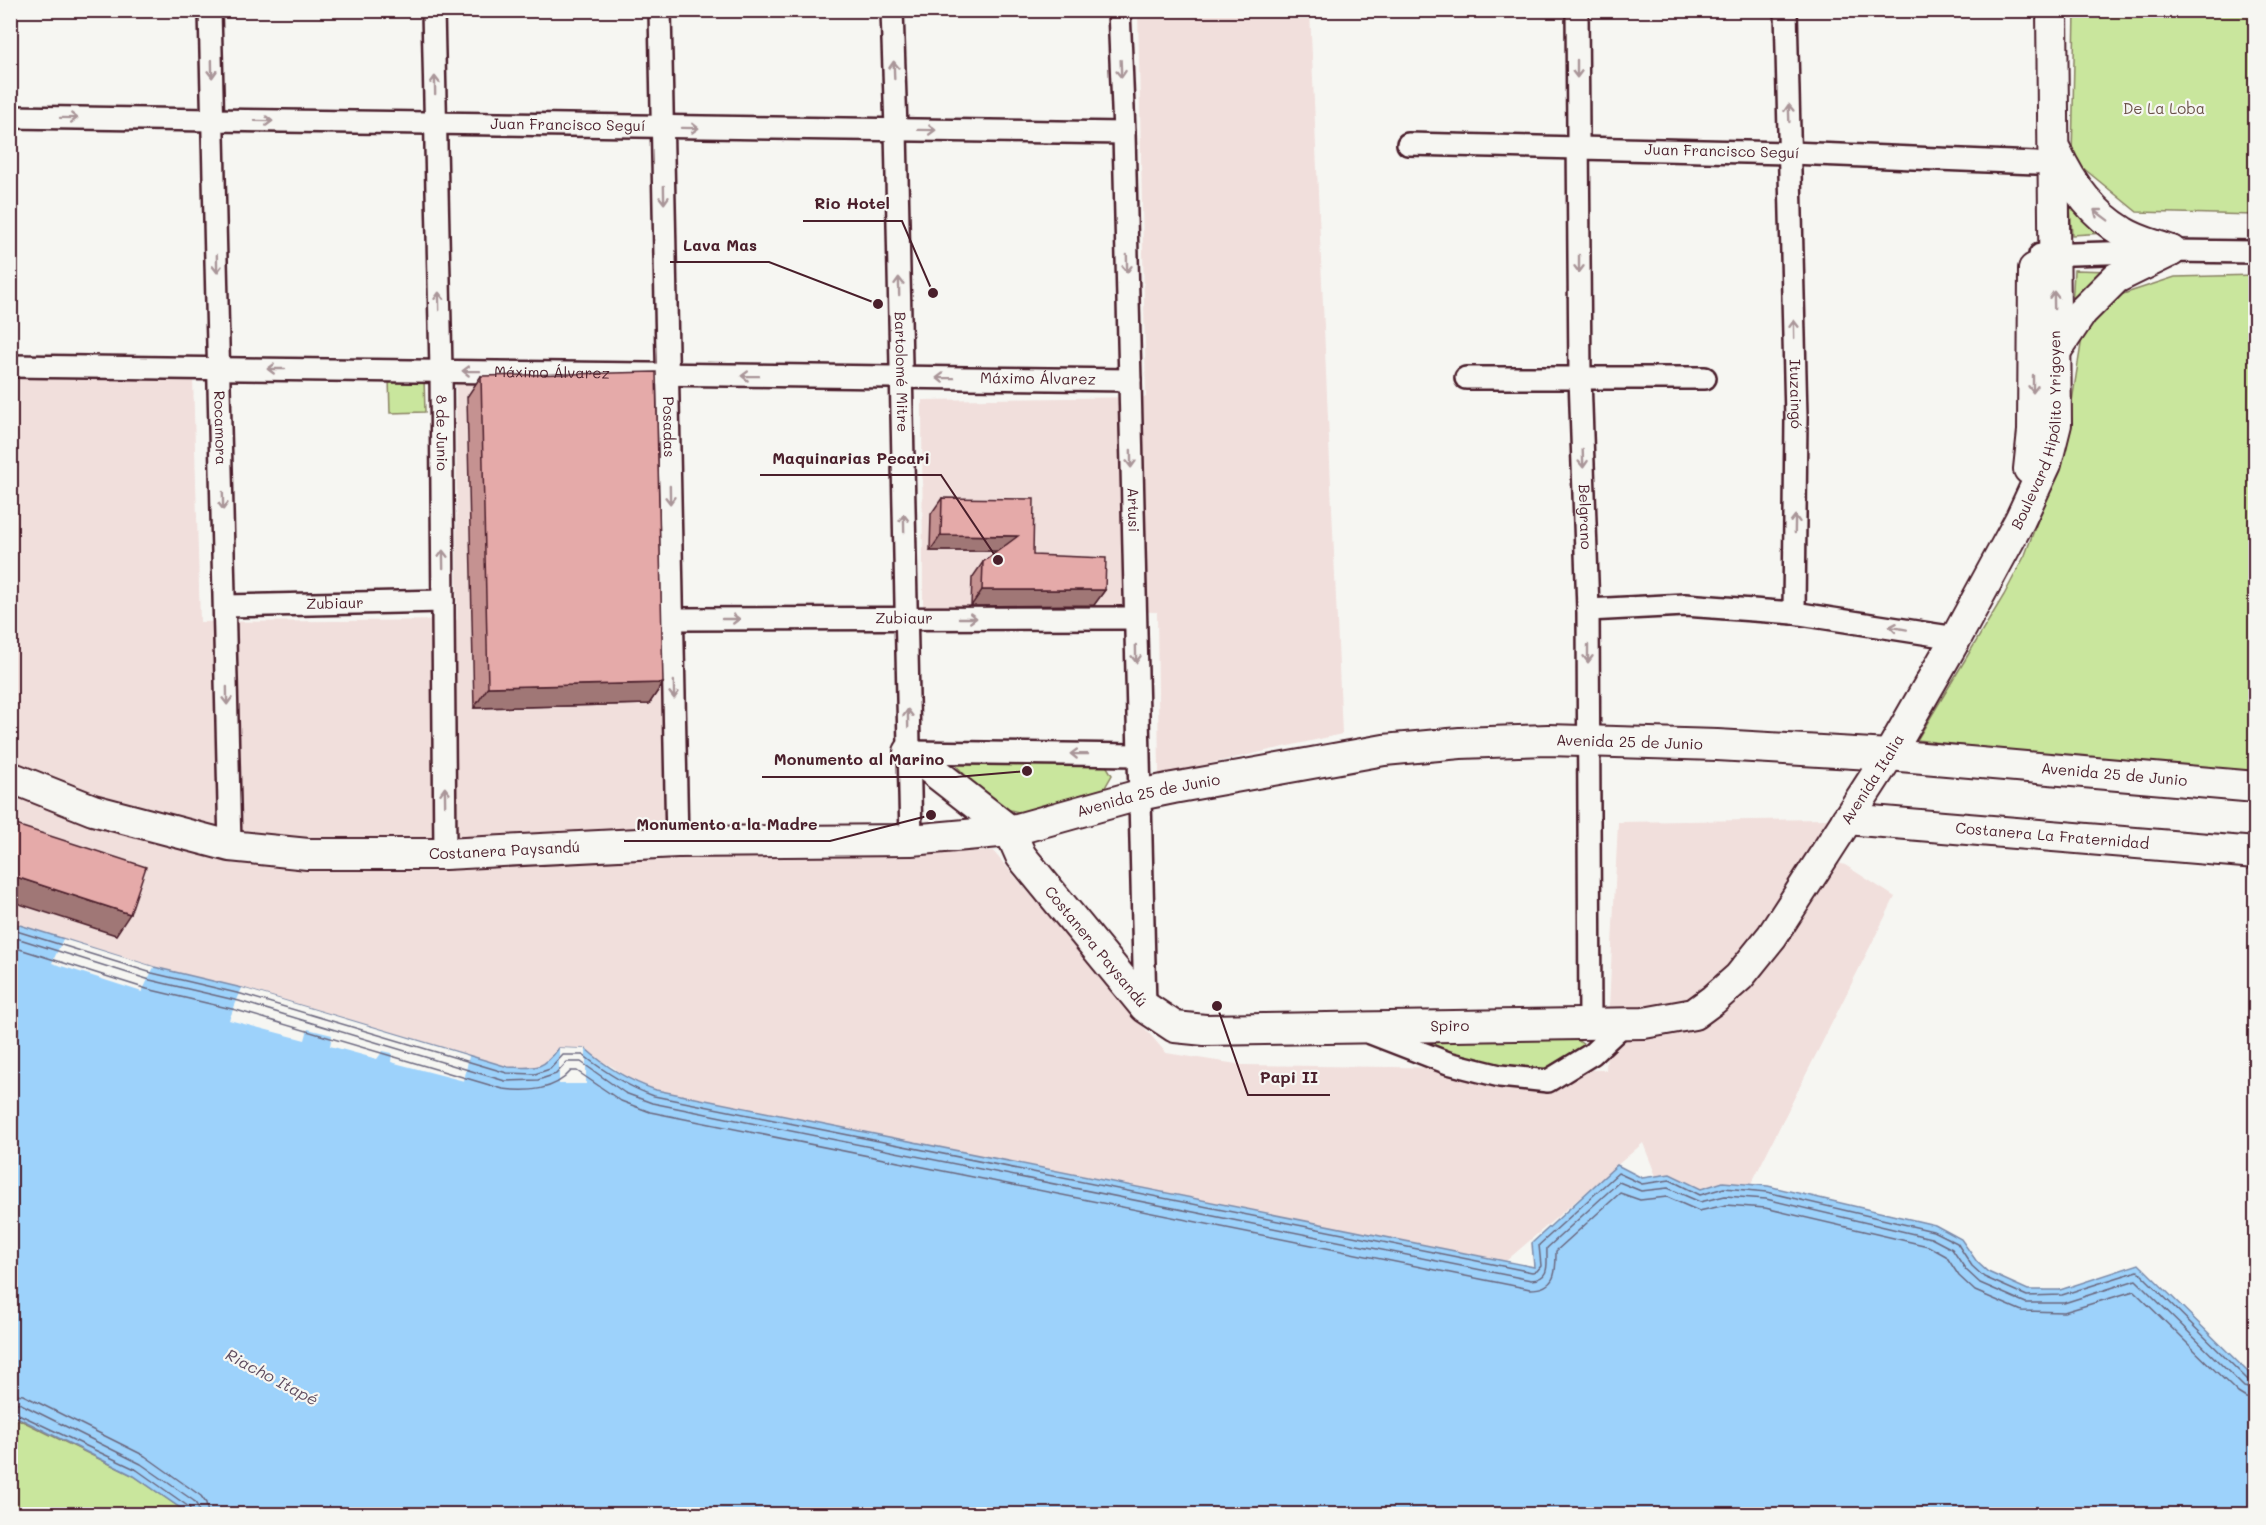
<svg xmlns="http://www.w3.org/2000/svg" width="2266" height="1525" viewBox="0 0 2266 1525" font-family="Mali,sans-serif">
<style>
.built{fill:#f1dfdc}
.green{fill:#c9e69d;stroke:#8a8264;stroke-width:1.5}
.water{fill:#9dd2fb;stroke:#7c8aa8;stroke-width:1.5}
.pier{fill:#f6f6f2}
.lines{fill:none;stroke-linecap:round;stroke-linejoin:round}
.shore{stroke:#6b677e;stroke-width:1.5}
.street-casing{stroke:#4a1f2b;stroke-width:26}
.secondary-casing{stroke:#4a1f2b;stroke-width:34}
.street{stroke:#f6f6f2;stroke-width:21}
.secondary{stroke:#f6f6f2;stroke-width:30}
.wall{fill:#c59291;stroke:#4a1f2b;stroke-width:1.5}
.shaded-wall{fill:#a07776;stroke:#4a1f2b;stroke-width:1.5}
.building{fill:#e5aaa9;stroke:#4a1f2b;stroke-width:1.5}
.oneway{stroke:#a99598}
.labels{text-anchor:middle;stroke-width:4.5;stroke-linejoin:round;paint-order:stroke}
.park-label{font-size:15px;fill:#6a5148;stroke:#f6f6f2}
.street-label{font-size:15px;fill:#4a1f2b;stroke:#f6f6f2}
.water-label{font-size:16px;font-style:italic;fill:#5f4c5f;stroke:#f6f6f2}
.leader{fill:none;stroke:#4a1f2b;stroke-width:2}
.callout-dot{fill:#4a1f2b;stroke:#f6f6f2;stroke-width:2}
.callout-label{font-size:16px;text-anchor:middle;font-weight:bold;fill:#4a1f2b;stroke:#f6f6f2;stroke-width:4.5;stroke-linejoin:round;paint-order:stroke}
</style>
<rect width="100%" height="100%" fill="#f6f6f2"/>
<filter id="ink" filterUnits="userSpaceOnUse"><feTurbulence type="fractalNoise" baseFrequency=".0167" numOctaves="2"/><feDisplacementMap in="SourceGraphic" scale="12" xChannelSelector="R" yChannelSelector="G"/><feConvolveMatrix kernelMatrix="1 2 1 2 8 2 1 2 1" color-interpolation-filters="sRGB"/></filter>
<g filter="url(#ink)">
<path class="built" d="M1138 11H1310L1342 734 1159 775 1157 612 923 608 922 400 1146 397Z
M11 377 193 378 200 622 457 620 456 384 655 385 667 857 993 851 1166 1053 1243 1065 1606 1070 1618 822 1827 819 1808 853 1845 865 1895 897 1718 1250 1683 1245 1643 1143 1506 1261 656 1090 632 1081 613 1067 599 1060 586 1049 560 1048 548 1063 534 1068 508 1067 483 1061 242 988 154 967 11 922Z"/>
<path class="green" d="M2075 11H2255V215L2137 212 2072 159Z
M2070 206 2104 233 2072 235Z
M2074 270 2111 271 2072 309Z
M2255 275V770L2190 772 1917 740 2004 595 2025 555 2065 446 2082 338 2111 298 2175 277Z
M389 378H424L425 412 390 413Z
M953 762H1104L1112 775 1104 789 1023 813 993 806Z
M1573 1037 1584 1045 1544 1069H1487L1417 1043Z
M10 1415 134 1476 189 1514H11Z"/>
<path class="water" d="M10 922 154 967 242 988 508 1067C535 1068 542 1071 559 1048L586 1049C606 1067 630 1081 656 1090L1534 1267 1532 1243 1617 1165 1642 1178 1670 1174 1701 1189 1723 1182 1768 1186 1935 1225 1961 1239 1977 1262 1988 1272 2028 1290H2060L2139 1264 2255 1379V1514H189L134 1476 11 1414Z"/>
<path class="pier" d="M63 939 99 950 154 967 142 992 52 963Z
M242 988 469 1056 464 1081 391 1062 392 1053 383 1051 377 1059 330 1046 332 1035 308 1029 305 1040 229 1020Z
M559 1048 586 1049V1084H559Z"/>
<g class="lines">
<path class="shore" d="M10 929 152 973 241 994 507 1073 535 1074 550 1069 563 1055H583C605 1072 628 1087 654 1096L1532 1272 1537 1271 1541 1266 1539 1245 1618 1173 1642 1184 1670 1180 1700 1195 1724 1188 1767 1192 1933 1231 1957 1243 1972 1266 1984 1277 2027 1296 2062 1295 2138 1271 2249 1381 2256 1383
M10 936 150 980 239 1001 505 1081 538 1080 556 1074 567 1062H581L625 1093 652 1103 1531 1280C1552 1279 1546 1262 1547 1248L1619 1182 1641 1191 1668 1188 1700 1202 1725 1196 1766 1199 1931 1238 1952 1249 1966 1270 1980 1283 2026 1303H2064L2136 1280 2244 1387 2256 1390
M10 946 147 989 236 1010 503 1089C528 1092 554 1091 571 1071H577L621 1101 650 1112 1530 1289C1557 1289 1556 1271 1556 1251L1620 1193 1640 1200 1667 1197 1699 1211 1726 1205 1765 1208 1928 1246 1946 1256 1959 1276 1975 1291 2022 1311 2064 1312 2134 1291 2238 1393 2246 1398 2256 1399
M10 1393 23 1395 145 1456 201 1496 206 1503 208 1514
M10 1402 19 1403 141 1464 194 1501 198 1507 199 1514
M10 1410 137 1470 189 1507 192 1514"/>
<defs>
<g id="street">
<path id="s1" d="M210 10 230 846"/>
<path id="s2" d="M433 10 441 370 445 854"/>
<path id="s3" d="M660 10 677 842"/>
<path id="s4" d="M892 10 896 129 911 840"/>
<path id="s5" d="M1119 10 1124 133 1145 1007"/>
<path id="s6" d="M1577 10 1580 377 1588 610 1590 1024"/>
<path id="s7" d="M1786 10 1796 417 1794 613 1956 638"/>
<path id="s8" d="M10 117 1124 133"/>
<path id="s9" d="M1408 144 1791 153 2036 163"/>
<path d="M2040 255 2171 251 2256 252"/>
<path id="s10" d="M10 366 1130 380"/>
<path d="M1466 378H1705"/>
<path id="s11" d="M225 606 443 601"/>
<path d="M1588 610 1685 605 1794 613"/>
<path id="s12" d="M673 619 1135 618"/>
<path d="M909 752 1138 755"/>
<path d="M1368 1032 1448 1063 1500 1076 1548 1081 1592 1054 1625 1023"/>
</g>
<g id="secondary">
<path d="M2056 151C2071 184 2091 213 2123 232 2137 241 2155 245 2171 251"/>
<path d="M2055 352 2082 312 2116 278 2171 251"/>
<path d="M2029 469 2033 431 2034 269"/>
<path id="s13" d="M909 752 1010 831 1021 856 1145 1007 1175 1027 1205 1030 1644 1023 1694 1014 1713 1000 1739 977 1772 936 1889 755 1956 638 2020 520 2046 464 2056 424 2052 10"/>
<path id="s14" d="M10 777 93 810 230 846 308 854H445L677 842 911 840 1010 831 1139 795 1173 788 1384 750 1460 743 1548 740 1717 745 1889 755 2256 787"/>
<path id="s15" d="M1847 819 2256 853"/>
</g>
</defs>
<use href="#street" class="street-casing"/>
<use href="#secondary" class="secondary-casing"/>
<use href="#street" class="street"/>
<use href="#secondary" class="secondary"/>
</g>
<path class="wall" d="M481 376 663 683 649 704 474 708 467 397Z
M942 498 1033 555 1105 590 1094 605 971 606 972 578 983 562 997 551H930L931 514Z"/>
<path class="shaded-wall" d="M941 535 1018 536 1007 551H930Z
M982 590H1105L1094 605 971 606Z
M663 683 649 704 474 708 488 687Z
M10 875 130 914 116 935 10 901Z"/>
<path class="building" d="M656 372 663 683 488 687 481 376Z
M942 498 1034 499 1033 555 1106 558 1105 590H982L983 562 1018 536 941 535Z
M10 823 146 867 130 914 10 875Z"/>
<defs><path id="oneway-shaft" d="M-6 0H5M1.5-3L5.5 0L1.5 3" fill="none" stroke-width="1.6" stroke-linecap="round" stroke-linejoin="round" transform="scale(1.5)"/></defs>
<g class="oneway">
<use href="#oneway-shaft" transform="translate(212 69) rotate(89)"/>
<use href="#oneway-shaft" transform="translate(1121 69) rotate(88)"/>
<use href="#oneway-shaft" transform="translate(1577 69) rotate(90)"/>
<use href="#oneway-shaft" transform="translate(894 70) rotate(-92)"/>
<use href="#oneway-shaft" transform="translate(435 85) rotate(-91)"/>
<use href="#oneway-shaft" transform="translate(1789 113) rotate(-92)"/>
<use href="#oneway-shaft" transform="translate(69 118) rotate(1)"/>
<use href="#oneway-shaft" transform="translate(264 121) rotate(1)"/>
<use href="#oneway-shaft" transform="translate(690 128) rotate(1)"/>
<use href="#oneway-shaft" transform="translate(927 130) rotate(1)"/>
<use href="#oneway-shaft" transform="translate(664 195) rotate(89)"/>
<use href="#oneway-shaft" transform="translate(2101 215) rotate(-143)"/>
<use href="#oneway-shaft" transform="translate(217 264) rotate(89)"/>
<use href="#oneway-shaft" transform="translate(1127 264) rotate(89)"/>
<use href="#oneway-shaft" transform="translate(1579 264) rotate(90)"/>
<use href="#oneway-shaft" transform="translate(899 286) rotate(-91)"/>
<use href="#oneway-shaft" transform="translate(2054 300) rotate(-91)"/>
<use href="#oneway-shaft" transform="translate(439 301) rotate(-91)"/>
<use href="#oneway-shaft" transform="translate(1794 329) rotate(-91)"/>
<use href="#oneway-shaft" transform="translate(276 369) rotate(-180)"/>
<use href="#oneway-shaft" transform="translate(471 371) rotate(-179)"/>
<use href="#oneway-shaft" transform="translate(750 376) rotate(-179)"/>
<use href="#oneway-shaft" transform="translate(945 378) rotate(-179)"/>
<use href="#oneway-shaft" transform="translate(2033 384) rotate(90)"/>
<use href="#oneway-shaft" transform="translate(1131 459) rotate(89)"/>
<use href="#oneway-shaft" transform="translate(1583 459) rotate(88)"/>
<use href="#oneway-shaft" transform="translate(670 495) rotate(89)"/>
<use href="#oneway-shaft" transform="translate(223 501) rotate(89)"/>
<use href="#oneway-shaft" transform="translate(904 523) rotate(-91)"/>
<use href="#oneway-shaft" transform="translate(1795 524) rotate(-89)"/>
<use href="#oneway-shaft" transform="translate(443 559) rotate(-91)"/>
<use href="#oneway-shaft" transform="translate(968 618)"/>
<use href="#oneway-shaft" transform="translate(731 619)"/>
<use href="#oneway-shaft" transform="translate(1898 628) rotate(-170)"/>
<use href="#oneway-shaft" transform="translate(1136 654) rotate(89)"/>
<use href="#oneway-shaft" transform="translate(1588 654) rotate(90)"/>
<use href="#oneway-shaft" transform="translate(674 690) rotate(89)"/>
<use href="#oneway-shaft" transform="translate(227 696) rotate(89)"/>
<use href="#oneway-shaft" transform="translate(908 718) rotate(-91)"/>
<use href="#oneway-shaft" transform="translate(1079 754) rotate(-179)"/>
<use href="#oneway-shaft" transform="translate(445 796) rotate(-91)"/>
</g>
</g>
<g class="labels">
<g class="park-label">
<text x="2164" y="114">De La Loba</text>
</g>
<g class="street-label">
<text dy="5" stroke="none"><textPath href="#s8" startOffset="558">Juan Francisco Seguí</textPath></text>
<text dy="5" stroke="none"><textPath href="#s9" startOffset="314">Juan Francisco Seguí</textPath></text>
<text dy="5" stroke="none"><textPath href="#s4" startOffset="362">Bartolomé Mitre</textPath></text>
<text dy="5" stroke="none"><textPath href="#s10" startOffset="542">Máximo Álvarez</textPath></text>
<text dy="5" stroke="none"><textPath href="#s10" startOffset="1028">Máximo Álvarez</textPath></text>
<text dy="5" stroke="none"><textPath href="#s7" startOffset="384">Ituzaingó</textPath></text>
<text dy="5" stroke="none"><textPath href="#s13" startOffset="1596">Boulevard Hipólito Yrigoyen</textPath></text>
<text dy="5" stroke="none"><textPath href="#s3" startOffset="417">Posadas</textPath></text>
<text dy="5" stroke="none"><textPath href="#s1" startOffset="418">Rocamora</textPath></text>
<text dy="5" stroke="none"><textPath href="#s2" startOffset="423">8 de Junio</textPath></text>
<text dy="5" stroke="none"><textPath href="#s5" startOffset="500">Artusi</textPath></text>
<text dy="5" stroke="none"><textPath href="#s6" startOffset="507">Belgrano</textPath></text>
<text dy="5" stroke="none"><textPath href="#s11" startOffset="110">Zubiaur</textPath></text>
<text dy="5" stroke="none"><textPath href="#s12" startOffset="231">Zubiaur</textPath></text>
<text dy="5" stroke="none"><textPath href="#s14" startOffset="1641">Avenida 25 de Junio</textPath></text>
<text dy="5" stroke="none"><textPath href="#s14" startOffset="2127">Avenida 25 de Junio</textPath></text>
<text dy="5" stroke="none"><textPath href="#s13" startOffset="1204">Avenida Italia</textPath></text>
<text dy="5" stroke="none"><textPath href="#s14" startOffset="1155">Avenida 25 de Junio</textPath></text>
<text dy="5" stroke="none"><textPath href="#s15" startOffset="206">Costanera La Fraternidad</textPath></text>
<text dy="5" stroke="none"><textPath href="#s14" startOffset="506">Costanera Paysandú</textPath></text>
<text dy="5" stroke="none"><textPath href="#s13" startOffset="273">Costanera Paysandú</textPath></text>
<text dy="5" stroke="none"><textPath href="#s13" startOffset="662">Spiro</textPath></text>
</g>
<g class="water-label">
<text transform="translate(272 1377) rotate(28)" y="6">Riacho Itapé</text>
</g>
</g>
<path class="leader" d="M933 293L902 221H803M878 304L769 262H670M998 560L941 475H760M1027 771L956 777H762M931 815L830 841H624M1217 1006L1248 1095H1330"/>
<g class="callout-dot">
<circle cx="933" cy="293" r="6"/>
<circle cx="878" cy="304" r="6"/>
<circle cx="998" cy="560" r="6"/>
<circle cx="1027" cy="771" r="6"/>
<circle cx="931" cy="815" r="6"/>
<circle cx="1217" cy="1006" r="6"/>
</g>
<g class="callout-label">
<text x="852" y="209">Rio Hotel</text>
<text x="720" y="251">Lava Mas</text>
<text x="851" y="464">Maquinarias Pecari</text>
<text x="859" y="765">Monumento al Marino</text>
<text x="727" y="830">Monumento a la Madre</text>
<text x="1289" y="1083">Papi II</text>
</g>
<rect width="2266" height="1525" fill="none" stroke="#f6f6f2" stroke-width="36"/>
<rect x="18" y="18" width="2230" height="1489" fill="none" stroke="#4a1f2b" stroke-width="2" filter="url(#ink)"/>
</svg>
